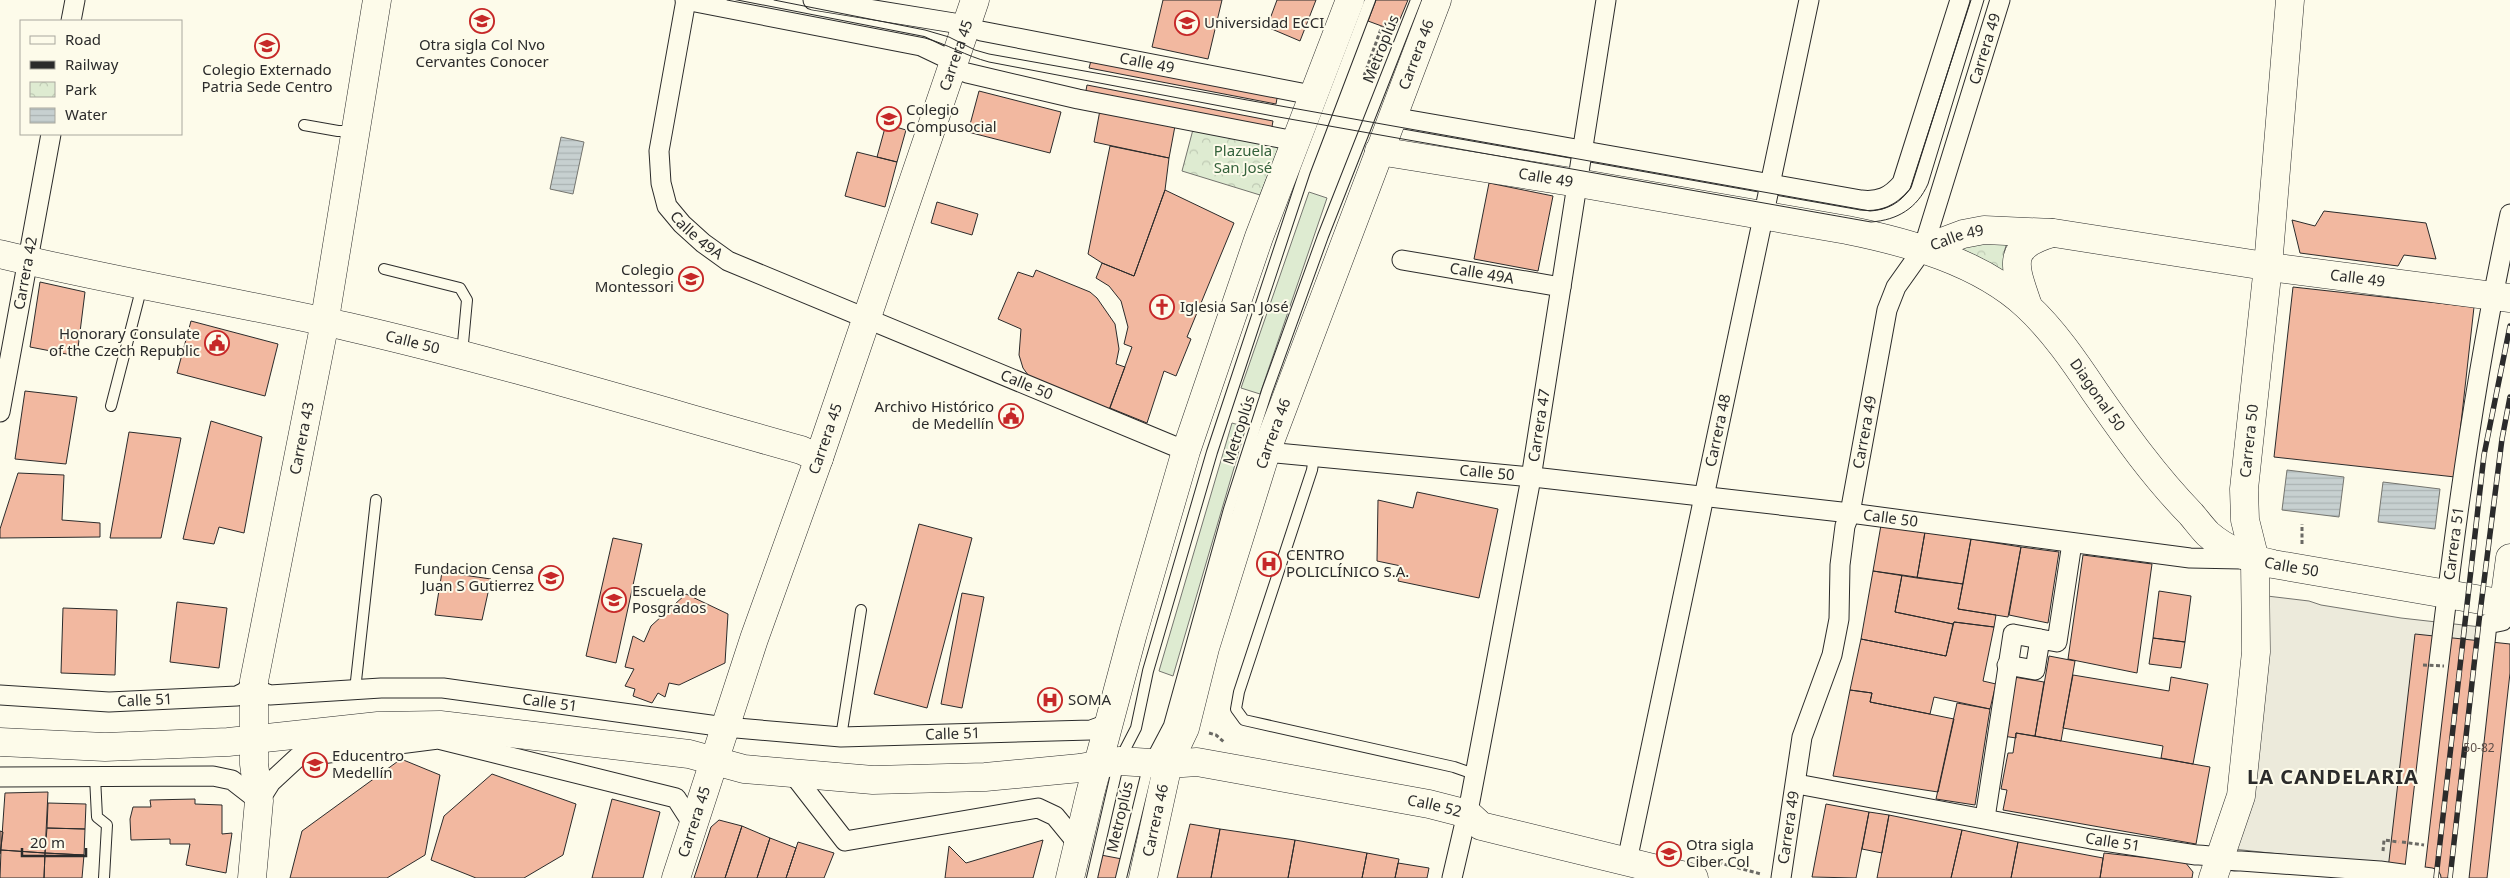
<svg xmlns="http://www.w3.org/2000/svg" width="2510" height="878" viewBox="0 0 2510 878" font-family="'Noto Sans',sans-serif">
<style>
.grass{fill:#deebd1;stroke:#74746e}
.park{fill:url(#park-crowns);stroke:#74746e}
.parking{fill:#eceadb;stroke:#74746e}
.water{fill:url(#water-rules);stroke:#74746e}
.building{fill:#f2b8a0;stroke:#2b2b2b}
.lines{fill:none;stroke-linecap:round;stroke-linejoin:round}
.lane-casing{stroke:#2b2b2b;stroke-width:12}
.street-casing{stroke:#2b2b2b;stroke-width:21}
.secondary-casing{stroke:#2b2b2b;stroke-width:29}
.primary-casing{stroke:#2b2b2b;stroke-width:29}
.path{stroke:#6a6964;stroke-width:3;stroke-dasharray:4 2.5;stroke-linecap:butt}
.lane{stroke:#fdfbea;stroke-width:10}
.street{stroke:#fdfbea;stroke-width:19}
.secondary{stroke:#fdfbea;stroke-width:28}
.primary{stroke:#fdfbea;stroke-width:28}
.tram{stroke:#2b2b2b;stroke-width:1}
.rail-casing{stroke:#2b2b2b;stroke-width:5.5}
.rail{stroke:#fdfbea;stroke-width:4;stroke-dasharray:11;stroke-linecap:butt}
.path-bridge{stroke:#6a6964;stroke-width:3;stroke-dasharray:4 2.5;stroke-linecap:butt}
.labels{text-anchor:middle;stroke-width:4;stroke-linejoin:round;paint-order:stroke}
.number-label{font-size:12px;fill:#5d4e48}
.poi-label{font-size:15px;fill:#2b2b2b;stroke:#fdfbea;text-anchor:start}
.street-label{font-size:15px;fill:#2b2b2b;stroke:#fdfbea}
.park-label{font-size:15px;fill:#34623c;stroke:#fdfbea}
.district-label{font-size:20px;font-weight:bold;letter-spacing:1px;fill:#2b2b2b;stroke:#fdfbea}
</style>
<defs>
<pattern id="park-crowns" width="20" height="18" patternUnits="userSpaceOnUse" patternTransform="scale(1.25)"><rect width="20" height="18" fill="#deebd1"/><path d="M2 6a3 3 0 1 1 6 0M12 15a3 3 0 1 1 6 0" fill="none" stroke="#bfcab4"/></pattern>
<pattern id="water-rules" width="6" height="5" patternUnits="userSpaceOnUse" patternTransform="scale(1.25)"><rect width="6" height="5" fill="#c7d0d0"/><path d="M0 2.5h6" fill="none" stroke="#abb3b3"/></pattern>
</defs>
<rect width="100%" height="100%" fill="#fdfbea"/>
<path class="grass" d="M1309 192 1327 198 1260 394 1241 388Z
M1232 423 1246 427 1173 676 1159 671Z"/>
<path class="park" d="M1195 122 1282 139 1260 195 1182 171Z
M2009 237 2004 252 2007 275 1955 251 1976 242Z"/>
<path class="parking" d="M2267 596 2309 601 2321 605 2401 618 2481 627 2455 873 2233 849Z"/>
<path class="water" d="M561 137 584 142 573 194 550 189Z
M2287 470 2344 477 2339 517 2282 510Z
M2383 482 2440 489 2435 529 2378 522Z"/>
<path class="building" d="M1163 0H1222L1208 59 1152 47Z
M1277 0H1316L1300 41 1267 27Z
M1376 0H1408L1395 31 1368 21Z
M1092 57 1278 93 1276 104 1089 68Z
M1087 85 1273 121 1271 132 1085 96Z
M979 91 1061 112 1050 153 968 132Z
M1100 110 1175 126 1169 158 1094 142Z
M886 124 906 130 897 162 877 157Z
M1110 146 1169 158 1165 190 1134 276 1102 263 1088 254Z
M857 152 897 162 885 207 845 196Z
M1489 183 1553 196 1538 271 1474 259Z
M1165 190 1234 223 1187 337 1191 339 1176 376 1164 371 1147 423 1110 408 1132 347 1124 344 1128 327 1121 301 1109 286 1096 278 1102 263 1134 276Z
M937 202 978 214 972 235 931 223Z
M2324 211 2426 223 2436 259 2404 255 2398 266 2300 253 2292 220 2315 226Z
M1036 270 1090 292 1097 298 1115 324 1119 349 1116 364 1125 367 1107 415 1031 379 1023 368 1019 355 1021 329 998 319 1018 272 1033 277Z
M40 282 85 292 77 356 30 347Z
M2293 287 2474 307 2455 477 2274 457Z
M191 321 278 344 265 396 177 373Z
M25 391 77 397 66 464 15 459Z
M211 421 262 437 244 533 219 527 214 544 183 539Z
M129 432 181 438 161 538H110Z
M18 473 64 475 62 520 100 523V537L0 538V529Z
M1417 492 1498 509 1479 598 1398 581 1401 566 1377 561 1378 500 1413 508Z
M919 524 972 538 927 708 874 694Z
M1881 525 1925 532 1917 578 1873 571Z
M1925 532 1971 539 1963 584 1917 578Z
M613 538 642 544 616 663 586 656Z
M1971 539 2021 547 2008 617 1958 609Z
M2021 547 2059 552 2048 623 2009 615Z
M2083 555 2152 564 2137 673 2068 659Z
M1873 571 1902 575 1895 612 1953 624 1946 656 1861 639Z
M442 572 491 579 482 620 435 615Z
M1902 575 1963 584 1958 609 1996 615 1994 627 1954 622 1953 624 1895 612Z
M2159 591 2191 596 2185 642 2153 638Z
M962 593 984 597 962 708 941 704Z
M686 594 728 614 725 663 679 685 669 683 665 697 658 693 652 703 633 696 635 689 625 686 634 669 625 667 633 636 644 642 651 626Z
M177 602 227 608 219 668 170 662Z
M63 608 117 610 115 675 61 673Z
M1954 622 1994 627 1983 681 1996 684 1990 709 1934 697 1930 714 1870 702 1872 693 1850 690 1861 639 1946 656Z
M2415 634 2510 644V673L2487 878H2387Z
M2153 638 2185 642 2181 668 2149 664Z
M2049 656 2075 661 2061 741 2035 736Z
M2073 675 2169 691 2171 677 2208 684 2193 764 2161 758 2163 746 2063 728Z
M2014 677 2044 682 2035 736 2016 733V738L2003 736Z
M1850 690 1872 693 1870 702 1954 719 1938 792 1833 776Z
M1957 703 1990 709 1975 805 1936 799Z
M2016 733 2210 767 2196 844 2003 810 2007 790 2001 789 2008 753H2013Z
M401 759 440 775 425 855 387 878H290L302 831Z
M492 774 576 804 563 855 524 878H476L431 860 444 816Z
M48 792 45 853 1 850 5 793Z
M195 799V804L222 805V834L232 833 226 873 186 865 190 844H170V839L131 840 130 819 133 807H151L150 800Z
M612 799 660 812 643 878H592Z
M48 803 86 804 85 829 47 828Z
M1826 804 1869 812 1856 878 1812 877Z
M1869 812 1889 815 1882 853 1862 849Z
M1889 815 1962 830 1951 878H1877Z
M719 820 742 826 725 878H694L711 827Z
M1190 824 1220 829 1211 878H1177Z
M742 826 770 838 757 878H725Z
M47 828 85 829 84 855 45 853Z
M1220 829 1295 840 1288 878H1211Z
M1962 830 2018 842 2011 878H1951Z
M0 831 3 832 0 854Z
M770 838 796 848 786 878H757Z
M1043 840 1033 878H945L949 846 966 863Z
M1295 840 1367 853 1362 878H1288Z
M798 842 834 853 824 878H786Z
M2018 842 2103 858 2100 878H2011Z
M1 850 45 853 44 878H0Z
M45 853 84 855 82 878H44Z
M1367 853 1399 859 1395 878H1362Z
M2104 853 2185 862 2193 872 2192 878H2100Z
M1101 855 1122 859 1118 878H1095Z
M1398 863 1429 868 1427 878H1395Z"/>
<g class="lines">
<defs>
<path id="lane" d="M304 125 338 131H355
M384 269 460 288 467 300 462 354
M111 406 142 286
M1314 457 1312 470 1239 692 1236 709 1244 720 1454 767 1474 774
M355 690 376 500
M841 737 861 610
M95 777 97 817 107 825 104 878
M1092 878 1119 761 1136 728 1148 671 1212 452 1305 171 1370 0
M1121 878 1149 763 1169 725 1229 509 1267 391 1323 236 1416 0"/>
<g id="street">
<path d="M685 0 921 46 942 56"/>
<path id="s1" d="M686 0 659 151 661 183 667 206 682 224 703 243 728 261 1186 451"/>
<path d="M813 0 954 23"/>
<path d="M71 21 75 0"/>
<path id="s2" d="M981 31 1312 95"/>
<path d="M967 73 1078 99 1295 141"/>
<path d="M1392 117 1576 149"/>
<path d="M1590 152 1861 200C1879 202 1890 197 1902 183L1960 0"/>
<path id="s3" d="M1402 260 1561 287"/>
<path id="s4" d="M0 412 51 134"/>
<path id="s5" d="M1266 452 1542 478 1850 513 2190 558 2241 559"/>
<path d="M2007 665 2035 670 2040 639 2057 642 2072 543"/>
<path id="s6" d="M0 695 109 702 237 696 245 692 254 681 260 691 270 695 381 688H443L725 727 841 737 1091 730 1110 723"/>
<path d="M793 774 845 841 1038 808 1055 816 1078 844"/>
<path d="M0 777 213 776 232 780 259 801 271 782 298 757 438 739 676 798 694 826"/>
<path id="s7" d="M1797 784 2091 839 2196 855C2212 854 2225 862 2241 861L2380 871 2431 878"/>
<path d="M1985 818 2013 634 2040 639"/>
<path id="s8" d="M1627 861 1809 0"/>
<path id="s9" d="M2414 876C2440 655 2462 432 2510 214"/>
<path id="s10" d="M1452 878 1470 801 1531 478 1606 0"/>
<path id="s11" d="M1781 878 1802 737 1832 655 1839 619 1840 565 1845 526 1850 513 1887 310 1896 287 1923 249 2000 0"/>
<path d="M2459 878 2487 624 2502 621 2504 603"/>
</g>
<g id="secondary">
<path id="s12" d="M1379 151 1578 183 1847 230C1907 242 1980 262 2027 306 2053 330 2075 362 2095 392 2125 435 2154 476 2191 514 2197 521 2202 528 2208 534 2226 550 2251 559 2273 564L2510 605"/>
<path id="s13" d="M1923 249 1963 234 1984 230 2054 233 2278 268 2510 298"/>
<path id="s14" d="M0 254C116 282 233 301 349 327 501 362 651 408 801 450L819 458"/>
<path d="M2028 306C2015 267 2004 247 2052 233"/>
<path d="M2504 603 2510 558"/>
<path id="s15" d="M0 742 105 747 228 742 378 726 440 725 689 754 744 769 873 780 985 777 1080 768 1119 761 1168 764 1197 762 1429 804 1468 814 1481 826 1694 878"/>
<path id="s16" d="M252 878 259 801 254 764V681L322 337 377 0"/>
<path id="s17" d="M676 878 754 639 819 458 975 0"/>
<path id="s18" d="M2213 878 2241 796 2256 652 2255 560 2245 520 2244 489 2268 266 2290 0"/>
</g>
<g id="primary">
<path d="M1070 878 1090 794 1133 633 1186 451 1259 237 1350 0"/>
<path id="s19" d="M1143 878 1168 764 1185 728 1205 648 1266 452 1437 0"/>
</g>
</defs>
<use href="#lane" class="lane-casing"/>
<use href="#street" class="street-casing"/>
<use href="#secondary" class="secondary-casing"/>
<use href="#primary" class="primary-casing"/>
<path class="path" d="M1364 76 1382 26
M2302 544V524
M1209 733 1216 735 1224 742
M2383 851 2384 840 2399 842
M1712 861 1761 874"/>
<use href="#lane" class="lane"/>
<use href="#street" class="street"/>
<use href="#secondary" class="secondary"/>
<use href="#primary" class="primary"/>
<path class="tram" d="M727 0 925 38C947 44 966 56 989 62L1273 116 1871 222C1898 220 1917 208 1928 184L1984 0
M774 0 925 30 949 37 975 50 989 54 1870 211C1887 210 1900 203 1910 189L1971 0"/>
<defs>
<path id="rail" d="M2436 878 2484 455 2510 326
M2450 878 2479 621 2502 439 2510 397"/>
</defs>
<use href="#rail" class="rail-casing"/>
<use href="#rail" class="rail"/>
<path class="path-bridge" d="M2423 665 2444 666
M2402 842 2424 845"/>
</g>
<defs>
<symbol id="school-ring" viewBox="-11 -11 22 22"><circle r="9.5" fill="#fdfbea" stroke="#c62828" stroke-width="1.5"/><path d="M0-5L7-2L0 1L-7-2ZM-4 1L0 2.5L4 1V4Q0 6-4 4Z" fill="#c62828"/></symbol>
<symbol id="university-ring" viewBox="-11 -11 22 22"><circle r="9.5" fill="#fdfbea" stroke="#c62828" stroke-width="1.5"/><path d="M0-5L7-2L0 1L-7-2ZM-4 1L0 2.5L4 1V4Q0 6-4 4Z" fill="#c62828"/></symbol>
<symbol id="church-ring" viewBox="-11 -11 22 22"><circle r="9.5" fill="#fdfbea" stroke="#c62828" stroke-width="1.5"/><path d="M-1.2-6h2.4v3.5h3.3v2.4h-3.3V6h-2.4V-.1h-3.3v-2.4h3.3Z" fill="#c62828"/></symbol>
<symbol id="civic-ring" viewBox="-11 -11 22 22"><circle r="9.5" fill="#fdfbea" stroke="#c62828" stroke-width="1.5"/><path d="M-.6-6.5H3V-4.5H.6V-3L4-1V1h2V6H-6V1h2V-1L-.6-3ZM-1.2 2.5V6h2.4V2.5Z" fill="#c62828"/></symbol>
<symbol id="hospital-ring" viewBox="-11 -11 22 22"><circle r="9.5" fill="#fdfbea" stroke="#c62828" stroke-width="1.5"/><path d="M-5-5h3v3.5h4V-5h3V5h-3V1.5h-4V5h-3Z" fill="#c62828"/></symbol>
</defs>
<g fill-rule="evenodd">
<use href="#school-ring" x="468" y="7" width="28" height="28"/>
<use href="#university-ring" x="1173" y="9" width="28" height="28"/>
<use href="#school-ring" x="253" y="32" width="28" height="28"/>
<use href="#school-ring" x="875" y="105" width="28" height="28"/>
<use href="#school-ring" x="677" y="265" width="28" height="28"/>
<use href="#church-ring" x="1148" y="293" width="28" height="28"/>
<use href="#civic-ring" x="203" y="329" width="28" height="28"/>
<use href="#civic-ring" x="997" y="402" width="28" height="28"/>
<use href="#hospital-ring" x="1255" y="550" width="28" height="28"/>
<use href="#school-ring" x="537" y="564" width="28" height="28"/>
<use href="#university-ring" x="600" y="586" width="28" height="28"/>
<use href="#hospital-ring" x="1036" y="686" width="28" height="28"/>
<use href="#school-ring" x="301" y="751" width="28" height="28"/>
<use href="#school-ring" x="1655" y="840" width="28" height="28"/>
</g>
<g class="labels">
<g class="number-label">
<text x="2479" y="752">50-82</text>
</g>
<g class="poi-label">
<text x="1204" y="28">Universidad ECCI</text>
<text x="482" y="50" text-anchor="middle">Otra sigla Col Nvo<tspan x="482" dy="17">Cervantes Conocer</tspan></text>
<text x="267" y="75" text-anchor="middle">Colegio Externado<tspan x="267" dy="17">Patria Sede Centro</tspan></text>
<text x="906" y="115">Colegio<tspan x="906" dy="17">Compusocial</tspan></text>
<text x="674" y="275" text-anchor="end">Colegio<tspan x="674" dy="17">Montessori</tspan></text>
<text x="1180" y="312">Iglesia San José</text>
<text x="200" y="339" text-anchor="end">Honorary Consulate<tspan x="200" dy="17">of the Czech Republic</tspan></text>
<text x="994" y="412" text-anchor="end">Archivo Histórico<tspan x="994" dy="17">de Medellín</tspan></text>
<text x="1286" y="560">CENTRO<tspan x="1286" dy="17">POLICLÍNICO S.A.</tspan></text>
<text x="534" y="574" text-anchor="end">Fundacion Censa<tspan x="534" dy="17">Juan S Gutierrez</tspan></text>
<text x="632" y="596">Escuela de<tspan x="632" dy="17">Posgrados</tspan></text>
<text x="1068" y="705">SOMA</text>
<text x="332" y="761">Educentro<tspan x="332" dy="17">Medellín</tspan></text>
<text x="1686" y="850">Otra sigla<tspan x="1686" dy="17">Ciber Col</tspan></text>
</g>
<g class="street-label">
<text transform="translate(1381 49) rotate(-68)" y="5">Metroplús</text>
<text dy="5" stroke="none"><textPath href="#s11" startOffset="861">Carrera 49</textPath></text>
<text dy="5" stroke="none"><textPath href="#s19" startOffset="869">Carrera 46</textPath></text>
<text dy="5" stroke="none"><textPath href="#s17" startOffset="869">Carrera 45</textPath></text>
<text dy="5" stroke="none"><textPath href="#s2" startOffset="169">Calle 49</textPath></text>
<text dy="5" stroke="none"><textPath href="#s12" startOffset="169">Calle 49</textPath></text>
<text dy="5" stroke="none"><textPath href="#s1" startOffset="251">Calle 49A</textPath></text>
<text dy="5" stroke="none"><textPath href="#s13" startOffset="36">Calle 49</textPath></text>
<text dy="5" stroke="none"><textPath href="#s4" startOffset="141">Carrera 42</textPath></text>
<text dy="5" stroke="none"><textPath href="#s3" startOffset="81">Calle 49A</textPath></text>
<text dy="5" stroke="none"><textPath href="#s13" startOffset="441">Calle 49</textPath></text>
<text dy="5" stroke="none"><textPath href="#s14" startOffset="422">Calle 50</textPath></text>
<text dy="5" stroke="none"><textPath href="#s1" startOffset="615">Calle 50</textPath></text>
<text dy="5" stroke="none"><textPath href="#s12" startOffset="786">Diagonal 50</textPath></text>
<text dy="5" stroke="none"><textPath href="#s10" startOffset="461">Carrera 47</textPath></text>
<text transform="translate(1239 430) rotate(-72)" y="5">Metroplús</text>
<text dy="5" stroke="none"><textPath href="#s8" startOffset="440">Carrera 48</textPath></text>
<text dy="5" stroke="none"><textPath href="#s11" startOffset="456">Carrera 49</textPath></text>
<text dy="5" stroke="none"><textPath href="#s19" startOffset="464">Carrera 46</textPath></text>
<text dy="5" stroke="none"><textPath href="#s16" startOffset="445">Carrera 43</textPath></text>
<text dy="5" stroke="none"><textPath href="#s17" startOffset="464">Carrera 45</textPath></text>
<text dy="5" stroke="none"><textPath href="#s18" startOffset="444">Carrera 50</textPath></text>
<text dy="5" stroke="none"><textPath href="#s5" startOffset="222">Calle 50</textPath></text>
<text dy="5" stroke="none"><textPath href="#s5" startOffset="628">Calle 50</textPath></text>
<text dy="5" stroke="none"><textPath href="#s9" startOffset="335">Carrera 51</textPath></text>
<text dy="5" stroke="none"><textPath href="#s12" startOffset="1055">Calle 50</textPath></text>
<text dy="5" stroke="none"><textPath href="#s6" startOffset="145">Calle 51</textPath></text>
<text dy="5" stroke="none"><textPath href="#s6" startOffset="564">Calle 51</textPath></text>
<text dy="5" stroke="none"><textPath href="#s6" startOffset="969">Calle 51</textPath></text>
<text dy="5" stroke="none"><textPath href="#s15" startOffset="1445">Calle 52</textPath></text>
<text transform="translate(1120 817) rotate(-77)" y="5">Metroplús</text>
<text dy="5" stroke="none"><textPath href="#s19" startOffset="59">Carrera 46</textPath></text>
<text dy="5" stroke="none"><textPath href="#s17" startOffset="59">Carrera 45</textPath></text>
<text dy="5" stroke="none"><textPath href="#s11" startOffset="51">Carrera 49</textPath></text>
<text dy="5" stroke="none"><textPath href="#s7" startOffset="321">Calle 51</textPath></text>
</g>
<g class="park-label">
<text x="1243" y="156">Plazuela<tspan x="1243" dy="17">San José</tspan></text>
</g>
<g class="district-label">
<text x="2333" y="784">LA CANDELARIA</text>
</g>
</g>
<rect x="20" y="20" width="162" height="115" fill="#fdfbea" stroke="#a9a89e"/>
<rect x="30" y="36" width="25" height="8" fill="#fdfbea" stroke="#a9a89e"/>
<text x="65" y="45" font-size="15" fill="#2b2b2b">Road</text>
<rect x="30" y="61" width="25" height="8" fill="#2b2b2b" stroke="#a9a89e"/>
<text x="65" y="70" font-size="15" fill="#2b2b2b">Railway</text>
<rect x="30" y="82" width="25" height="15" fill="url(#park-crowns)" stroke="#a9a89e"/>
<text x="65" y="95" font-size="15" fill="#2b2b2b">Park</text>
<rect x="30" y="108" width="25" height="15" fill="url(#water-rules)" stroke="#a9a89e"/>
<text x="65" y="120" font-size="15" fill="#2b2b2b">Water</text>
<path d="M22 848v8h64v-8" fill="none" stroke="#2b2b2b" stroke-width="2.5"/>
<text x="30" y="848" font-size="15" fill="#2b2b2b" stroke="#fdfbea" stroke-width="4" paint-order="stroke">20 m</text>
</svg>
